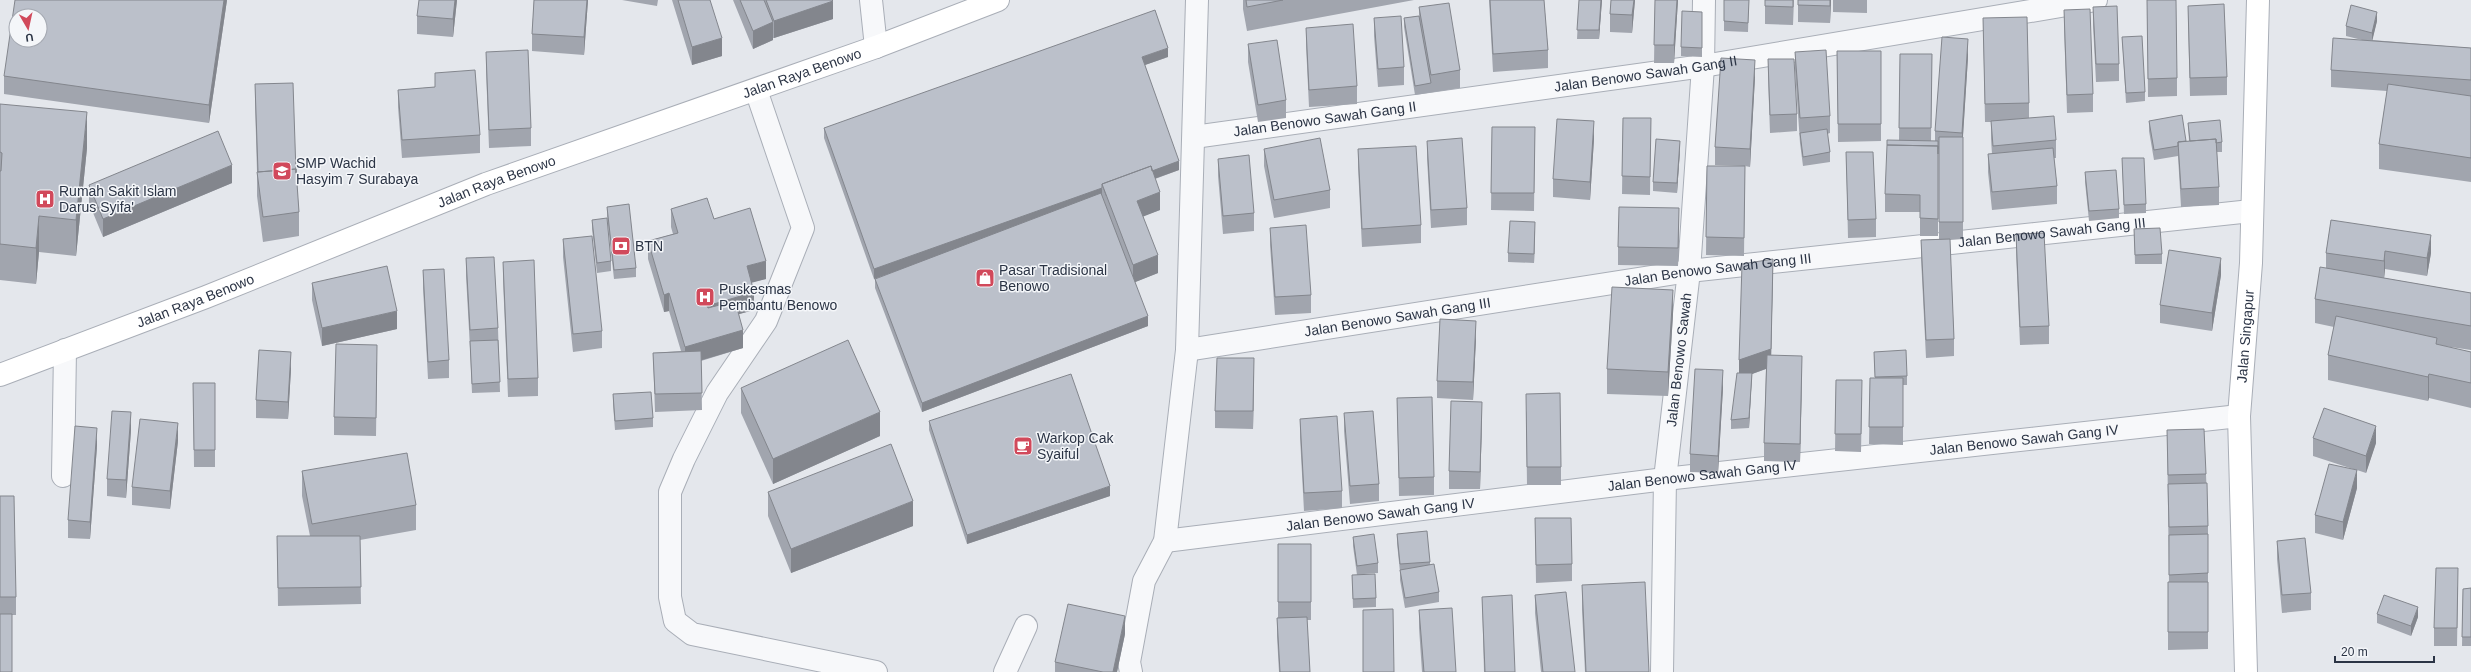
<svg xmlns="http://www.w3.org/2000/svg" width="2471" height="672" viewBox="0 0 2471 672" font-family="Helvetica,sans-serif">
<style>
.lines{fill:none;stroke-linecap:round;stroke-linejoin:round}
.street-casing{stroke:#a9aeb7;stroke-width:24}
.secondary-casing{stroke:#a9aeb7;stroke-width:24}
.street{stroke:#f7f8fa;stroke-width:22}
.secondary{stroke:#fff;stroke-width:22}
.wall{fill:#a1a5ae}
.shaded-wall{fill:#83868d}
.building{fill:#bbc0ca;stroke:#83868d;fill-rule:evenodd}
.labels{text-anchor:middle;stroke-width:3;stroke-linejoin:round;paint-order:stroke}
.street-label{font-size:14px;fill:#2b3445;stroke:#f4f6f9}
.poi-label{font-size:14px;fill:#2b3445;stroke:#f4f6f9;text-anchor:start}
</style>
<rect width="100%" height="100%" fill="#e4e7ec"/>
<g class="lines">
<defs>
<g id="street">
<path d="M871 0 876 47"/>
<path d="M756 90 803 228 766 321 717 393 684 459 670 492V597L675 621 692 634 876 672"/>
<path id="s1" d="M1194 137 1703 66 2096 0"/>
<path id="s2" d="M1187 350 1689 271 2251 211"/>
<path d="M63 476 65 350"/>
<path id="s3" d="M1165 541 1665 479 2239 416"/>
<path d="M1005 672 1026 626"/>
<path d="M1131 672 1129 662 1144 581 1165 541 1187 350 1197 0"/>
<path id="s4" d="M1662 672 1665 479 1689 271 1703 66 1704 0"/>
</g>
<g id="secondary">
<path id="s5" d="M0 375 206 297 486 184 876 47 998 0"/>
<path id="s6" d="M2246 672 2239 416 2251 263 2258 0"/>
</g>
</defs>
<use href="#street" class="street-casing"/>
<use href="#secondary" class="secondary-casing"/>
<use href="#street" class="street"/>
<use href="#secondary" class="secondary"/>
</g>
<path class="wall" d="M227 0 209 123 4 94V76Z
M457 0 453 37 417 34V16Z
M534 0H588L584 55 532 51V34Z
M622 0H658L657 6Z
M672 0H710L722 56 692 65Z
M733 0H832L833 19 774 38H773V40L753 49Z
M1243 0H1414L1247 31 1243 9Z
M1489 0H1544L1548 50V68L1493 72Z
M1579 0H1602L1599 39H1577Z
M1611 0H1635L1632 33 1610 32V14Z
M1655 0H1678L1674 63H1654Z
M1749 0 1748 32 1724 31V21Z
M1765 0H1794L1793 25 1765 24Z
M1798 0H1831L1830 23 1798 22Z
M1833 0H1867V13L1833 12Z
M2147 0 2177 78V96L2148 97Z
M2188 6 2227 77V95L2190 96 2188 23Z
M1419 7 1460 70V88L1415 95 1404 27V18L1419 16Z
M2093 7 2119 64V81L2096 82 2093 25Z
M2064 10 2093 94V112L2067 113 2064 28Z
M1702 12V57L1681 56V47Z
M1374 18 1404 67V85L1378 87 1374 36Z
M1983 18 2029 103V118L2056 140V158H2054L2057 186V204L1992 210 1988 172V154H1992L1991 139V122H1985Z
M2377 21 2372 40 2471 48V182L2379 169V144L2387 91 2331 87V70L2362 40 2346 36V26Z
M1306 28 1357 86V104L1309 107 1306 45Z
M2122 37 2145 92V101L2126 103Z
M1248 44 1286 100V118L1258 122 1248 62Z
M1837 51H1881V141L1838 142Z
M486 52 531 128V146L489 148 486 70Z
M1795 52 1830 116V133L1827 134 1830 152V162L1803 166 1800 143 1795 70Z
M1900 54H1932L1931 141H1935V131L1968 57 1963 137V239L1950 240 1954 339V356L1926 358 1921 258V240L1939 239V149H1938V236H1920V212H1885V194L1899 140Z
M1168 57 1145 65 1179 170 1155 179 1160 210 1143 216 1158 273 1135 282 1148 326 922 412 875 288V279L906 267 874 279 824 138V128Z
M1768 59 1797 114V131L1770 133 1768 77Z
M435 73 480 135V153L402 158 398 107V90L435 87Z
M1755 77 1750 167 1745 166 1744 256 1706 255 1707 166H1744L1715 165V147Z
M255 84 296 173 299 212V236L263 242 257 196V172L255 102Z
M0 104 87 148 76 256 39 252 36 284 0 280Z
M1623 118H1651L1650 195 1622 194Z
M2149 121 2186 141H2189L2188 123 2222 142V152H2217L2219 187V205L2181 207 2178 156 2154 160 2149 131Z
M1492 127H1535L1534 211 1491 210Z
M1594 139 1590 200 1553 197V179Z
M1427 141 1467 208V225L1431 228 1427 158Z
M1264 149 1330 190V208L1274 218 1264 166Z
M1358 149 1421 225V243L1362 247 1358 167Z
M1680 150 1677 193 1653 191V182Z
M1846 152 1876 219V237L1848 238Z
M2122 158 2146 204V213L2124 214Z
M1218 159 1254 213V231L1223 234 1218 176Z
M2085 172 2119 209V218L2089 221 2085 182Z
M232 183 103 237 89 203V185Z
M607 207 636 268V277L614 279 607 216Z
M671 209 714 219 766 279 752 282 754 310 739 314 743 348 701 361 702 410 655 412 653 353 681 351 669 311 664 312 648 259V241L673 234 671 227Z
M592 220 611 261V271L597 273 592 229Z
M2331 220 2431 253 2427 276 2385 269 2384 278 2471 293V350L2437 345 2471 352V408L2429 398 2428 401 2328 380V355L2334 327 2315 323V299L2326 268V253Z
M1679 226 1678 266 1618 265V247Z
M1270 228 1311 295V313L1275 315 1270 245Z
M2134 229 2162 254V264H2135Z
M1535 231 1534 263 1508 262V253Z
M2016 234 2049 326V344L2020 345 2016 252Z
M563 239 602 331V348L573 352 563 257Z
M466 258 498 328 500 392 472 393 470 348 466 276Z
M503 262 538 378V396L508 397 503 280Z
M423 270 449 360V378L428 379 423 288Z
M2221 275 2212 331 2160 323V305Z
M1773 277 1771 355 1802 374 1800 462 1764 461V443L1766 369 1752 374 1749 428 1731 429V420L1739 373Z
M312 283 397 329 322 346 312 300Z
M1673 314 1668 396 1607 394V369Z
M1476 338 1473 400 1437 398V381Z
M1874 352 1907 376V385H1903V445L1869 444 1870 378H1875Z
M377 362 376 436 334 435V417Z
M291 369 288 419 256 418V400Z
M1254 376 1253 429 1215 428V411Z
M1836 380 1862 398 1861 452 1835 451Z
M193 383H215V467H194Z
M741 388 880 436 773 484 741 413Z
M1723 388 1718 473 1690 472V454Z
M613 394 653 418V427L615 430 613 404Z
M1397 398 1434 477V495L1399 496Z
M1526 411 1561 467V485H1527Z
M1344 413 1379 484V501L1350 504 1344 431Z
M1300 419 1342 491V508L1304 511 1300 437Z
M1482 420 1480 489H1449V471Z
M929 421 1110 496 967 544 929 430Z
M131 430 126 498 107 496V479Z
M2167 430 2206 474 2208 526V649L2168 650V582H2169Z
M2313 438 2376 443 2366 473 2357 470V488L2343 540 2315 533V515L2356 470 2313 456Z
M178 441 170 509 132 505V487Z
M97 446 90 539 68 538V520Z
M302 471 416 505V530L360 540 361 604 278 606 277 536H310L302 496Z
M768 492 913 526 791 573 768 516Z
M0 496 16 597V615H12L0 672Z
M1535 518 1572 564V581L1536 583Z
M1397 534 1430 562V565L1439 592V602L1405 608 1400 580V572L1397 543Z
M1353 537 1378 563V573L1364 574 1376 598V607L1353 608 1352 575H1357L1353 546Z
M2277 541 2311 593V610L2282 613 2277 559Z
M1278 544H1311V620H1307L1310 672H1279L1277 636V618H1278Z
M1582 585 1649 672H1585L1582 610Z
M2458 586 2457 646H2434V628Z
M2471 588V646H2462L2463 589Z
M1535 595 1575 672H1541L1535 613Z
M1482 597 1515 672H1484Z
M1419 610 1456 672H1422L1419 628Z
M2377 614 2418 617 2411 636 2377 623Z
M1125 634 1117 672H1055V662Z"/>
<path class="shaded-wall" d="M224 0H227L209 123V105Z
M455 0H457L453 37V19Z
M587 0H588L584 55V37Z
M1601 0H1602L1599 39V30Z
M1634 0H1635L1632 33V15Z
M1677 0H1678L1674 63V45Z
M1830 0H1831L1830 23Z
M833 1V19L774 38V21Z
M2377 12V21L2372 42V33Z
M773 22V40L753 49V31Z
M722 38V56L692 65V47Z
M1968 39V57L1962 150V133Z
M1168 48V57L1142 66V57Z
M1755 60V77L1750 167V149Z
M87 112V148L76 256V220Z
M1594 121V139L1590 200V182Z
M1680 141V150L1677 193V183Z
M1179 161V170L1106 196 1103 188Z
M232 165V183L103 237V219Z
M1102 188V198L874 279V269Z
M1160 192V210L1137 219V201Z
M1679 208V226L1678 266V248Z
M39 216V252L36 284V248Z
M1535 222V231L1534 263V254Z
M2431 235V253L2427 276V258Z
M2385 251V269L2384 279V261Z
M1158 255V273L1133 283V265Z
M2221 258V275L2212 331V313Z
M1773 259 1771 367 1752 374 1749 428V418L1739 378V360Z
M766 261V279L747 284V266Z
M1673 290V314L1668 396V372Z
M754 292V310L707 323V306Z
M669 293V311L664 312V295Z
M397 311V329L322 346V328Z
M1148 316V326L922 412V403Z
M1476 321V338L1473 400V382Z
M743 330V348L685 365V347Z
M291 352V369L288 419V402Z
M1802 356V374L1800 462V444Z
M1254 358V376L1253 429V411Z
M1723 370V388L1718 473V456Z
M2429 374V398L2428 401V377Z
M1482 402V420L1480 489V472Z
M131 412V430L126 498V480Z
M880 412V436L773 484V459Z
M178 423V441L170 509V491Z
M2376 426V443L2366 473V456Z
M97 428V446L90 539V522Z
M2357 470V488L2343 540V522Z
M1110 486V496L967 544V535Z
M913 501V526L791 573V549Z
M2418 607V617L2411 636V626Z
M1125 616V634L1117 672H1113Z"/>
<path class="building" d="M15 0H224L209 105 4 76ZM16 16H40V40H16Z
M419 0H455L453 19 417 16Z
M534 0H587L584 37 532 34Z
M678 0H710L722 38 692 47Z
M740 0H764L773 22 753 31Z
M766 0H832L833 1 774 21Z
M1246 0H1283L1247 7Z
M1490 0H1544L1548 50 1493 54Z
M1579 0H1601L1599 30H1577Z
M1611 0H1634L1632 15 1610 14Z
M1655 0H1677L1674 45H1654Z
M1724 0H1749L1748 23 1724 21Z
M1765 0H1793V7L1765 6Z
M1798 0H1830V6L1798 5Z
M2147 0H2176L2177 78 2148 79Z
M1449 3 1460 70 1431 75 1419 7Z
M2224 4 2227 77 2190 78 2188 6Z
M2351 5 2377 12 2372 33 2346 26Z
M2117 6 2119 64H2096L2093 7Z
M2090 9 2093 94 2067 95 2064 10Z
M1155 10 1168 48 1142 57 1179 161 1152 171 1151 166 1102 184V188L874 269 824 128Z
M1682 11 1702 12V48L1681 47Z
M1401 16 1404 67 1378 69 1374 18Z
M1419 16 1431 83 1415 86 1404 18Z
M2027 17 2029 103 1985 104 1983 18Z
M1353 24 1357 86 1309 90 1306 28Z
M2142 36 2145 92 2126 93 2122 37Z
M1942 37 1968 39 1962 133 1935 131Z
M2333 38 2471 48V80L2331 70Z
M1277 40 1286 100 1258 105 1248 44Z
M528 50 531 128 489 130 486 52Z
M1826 50 1830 116 1800 118 1795 52Z
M1837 51H1881V124H1838Z
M1900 54H1932L1931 128H1899Z
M1721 58 1755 60 1750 149 1715 147Z
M1768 59H1794L1797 114 1770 115Z
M475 70 480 135 402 140 398 90 435 87V73Z
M293 83 296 173V169L258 172 255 84Z
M2388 84 2471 96V158L2379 144Z
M0 104 87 112 76 220 39 216 36 248 0 244V171H1L2 153 0 152Z
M2182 115 2186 141 2178 142V146L2154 150 2149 121Z
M2054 116 2056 140 1993 146 1991 121Z
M1623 118H1651L1650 177 1622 176Z
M1557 119 1594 121 1590 182 1553 179Z
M2220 120 2222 142 2216 143V139L2190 141 2188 123Z
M1492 127H1535L1534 193H1491Z
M1827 129 1830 152 1803 157 1800 133Z
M218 131 232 165 103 219 89 185Z
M1939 137H1963V222H1939Z
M1320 138 1330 190 1274 200 1264 149Z
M1462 138 1467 208 1431 210 1427 141Z
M1656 139 1680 141 1677 183 1653 182Z
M2216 139 2219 187 2181 189 2178 142Z
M1887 140 1938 141V154V146L1887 145Z
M1887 145 1938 146V219L1920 218V195L1885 194Z
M1416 146 1421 225 1362 229 1358 149Z
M2053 148 2057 186 1992 192 1988 154Z
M1846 152H1873L1876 219 1848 220Z
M1249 155 1254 213 1223 216 1218 159Z
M2122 158H2144L2146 204 2124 205Z
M1151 166 1160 192 1137 201 1158 255 1133 265 1102 184Z
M1707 166H1745L1744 238 1706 237Z
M296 169 299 212 263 217 257 172Z
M2116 170 2119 209 2089 211 2085 172Z
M1101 193 1148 316 922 403 875 279Z
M707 198 714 219 750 208 766 261 747 266 754 292 707 306 708 308 735 301 743 330 685 347 669 293 664 295 648 241 678 233 671 209Z
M629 204 636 268 614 270 607 207Z
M1619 207 1679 208 1678 248 1618 247Z
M607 218 611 261 597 263 592 220Z
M2331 220 2431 235 2427 258 2385 251 2384 261 2326 253Z
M1510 221 1535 222 1534 254 1508 253Z
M1306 225 1311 295 1275 297 1270 228Z
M2160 228 2162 254 2135 255 2134 229Z
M2044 233 2049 326 2020 327 2016 234Z
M592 236 602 331 573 334 563 239Z
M1950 239 1954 339 1926 340 1921 240Z
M2169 250 2221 258 2212 313 2160 305Z
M494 257 498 328 470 330 466 258Z
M1773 259 1771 349 1739 360 1742 264Z
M534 260 538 378 508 379 503 262Z
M387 266 397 311 322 328 312 283Z
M2320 267 2471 293V326L2315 299Z
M444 269 449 360 428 362 423 270Z
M1612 287 1673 290 1668 372 1607 369Z
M2336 316 2437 338 2436 344 2471 352V383L2429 374 2428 377 2328 355Z
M1440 319 1476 321 1473 382 1437 381Z
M498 340 500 382 472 384 470 341Z
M848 340 880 412 773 459 741 388Z
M336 344 377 345 376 418 334 417Z
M259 350 291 352 288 402 256 400Z
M1906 350 1907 376 1875 377 1874 352Z
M701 351 702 393 655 394 653 353Z
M1767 355 1802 356 1800 444 1764 443Z
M1217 358H1254L1253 411H1215Z
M1695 369 1723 370 1718 456 1690 454Z
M1737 373H1752L1749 418 1731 420Z
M1071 374 1110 486 967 535 929 421Z
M1870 378H1903V427H1869Z
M1836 380H1862L1861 434H1835Z
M193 383H215V450H194Z
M651 392 653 418 615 421 613 394Z
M1560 393 1561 467H1527L1526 394Z
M1432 397 1434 477 1399 478 1397 398Z
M1451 401 1482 402 1480 472 1449 471Z
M2324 408 2376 426 2366 456 2313 438Z
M112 411 131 412 126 480 107 479Z
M1373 411 1379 484 1350 486 1344 413Z
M1337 416 1342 491 1304 493 1300 419Z
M140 419 178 423 170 491 132 487Z
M75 426 97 428 90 522 68 520Z
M2204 429 2206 474 2168 475 2167 430Z
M891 444 913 501 791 549 768 492Z
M407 453 416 505 312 524 302 471Z
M2329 464 2357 470 2343 522 2315 515Z
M2207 483 2208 526 2169 527 2168 484Z
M0 496H14L16 597H0Z
M1535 518H1571L1572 564 1536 565Z
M1427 531 1430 562 1400 564 1397 534Z
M1374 534 1378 563 1357 566 1353 537Z
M2208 534V573L2169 575V535Z
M277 536H360L361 587 278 588Z
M2305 538 2311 593 2282 595 2277 541Z
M1278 544H1311V602H1278Z
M1434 564 1439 592 1405 598 1400 570Z
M2436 568H2458L2457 628H2434Z
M1375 574 1376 598 1353 599 1352 575Z
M1645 582 1649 672H1586L1582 585Z
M2168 582H2208V632H2168Z
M2471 588V637H2462L2463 589Z
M1566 592 1575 672H1543L1535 595Z
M1512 595 1515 672H1485L1482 597Z
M2384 595 2418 607 2411 626 2377 614Z
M1068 604 1125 616 1113 672H1103L1055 662Z
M1452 608 1456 672H1424L1419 610Z
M1393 609 1394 672H1363V610Z
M0 614H12V672H0Z
M1307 617 1310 672H1280L1277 618Z"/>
<defs>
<symbol id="school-square" viewBox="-11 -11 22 22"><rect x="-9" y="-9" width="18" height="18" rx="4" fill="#d1495b" stroke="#f4f6f9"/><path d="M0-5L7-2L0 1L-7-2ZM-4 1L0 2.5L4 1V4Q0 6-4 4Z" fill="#fff"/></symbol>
<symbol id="hospital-square" viewBox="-11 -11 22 22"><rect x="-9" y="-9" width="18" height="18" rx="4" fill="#d1495b" stroke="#f4f6f9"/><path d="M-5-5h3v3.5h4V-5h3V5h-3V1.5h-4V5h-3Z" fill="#fff"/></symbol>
<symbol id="bank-square" viewBox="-11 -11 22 22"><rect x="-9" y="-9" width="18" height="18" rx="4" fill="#d1495b" stroke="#f4f6f9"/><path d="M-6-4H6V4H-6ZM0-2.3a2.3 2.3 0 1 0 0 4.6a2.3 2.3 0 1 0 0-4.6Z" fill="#fff"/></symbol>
<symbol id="shop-square" viewBox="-11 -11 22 22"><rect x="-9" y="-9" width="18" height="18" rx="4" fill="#d1495b" stroke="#f4f6f9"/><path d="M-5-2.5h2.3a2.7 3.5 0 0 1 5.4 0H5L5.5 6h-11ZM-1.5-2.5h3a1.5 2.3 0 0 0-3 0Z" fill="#fff"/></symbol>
<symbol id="cafe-square" viewBox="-11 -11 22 22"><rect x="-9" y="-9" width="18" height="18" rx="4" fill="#d1495b" stroke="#f4f6f9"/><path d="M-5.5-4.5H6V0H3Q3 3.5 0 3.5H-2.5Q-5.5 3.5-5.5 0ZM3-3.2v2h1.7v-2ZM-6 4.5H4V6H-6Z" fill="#fff"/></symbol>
</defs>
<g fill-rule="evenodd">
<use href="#school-square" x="271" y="160" width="22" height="22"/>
<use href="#hospital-square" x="34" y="188" width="22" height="22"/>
<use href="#bank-square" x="610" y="235" width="22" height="22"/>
<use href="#shop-square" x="974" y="267" width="22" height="22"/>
<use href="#hospital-square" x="694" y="286" width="22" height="22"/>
<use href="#cafe-square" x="1012" y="435" width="22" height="22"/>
</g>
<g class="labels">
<g class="street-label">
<text dy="5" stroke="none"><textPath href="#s5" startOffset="857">Jalan Raya Benowo</textPath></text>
<text dy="5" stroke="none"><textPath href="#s1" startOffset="456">Jalan Benowo Sawah Gang II</textPath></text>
<text dy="5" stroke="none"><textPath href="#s1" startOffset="132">Jalan Benowo Sawah Gang II</textPath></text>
<text dy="5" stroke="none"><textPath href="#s5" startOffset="533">Jalan Raya Benowo</textPath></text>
<text dy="5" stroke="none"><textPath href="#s2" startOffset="873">Jalan Benowo Sawah Gang III</textPath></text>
<text dy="5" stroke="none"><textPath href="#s2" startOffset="537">Jalan Benowo Sawah Gang III</textPath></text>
<text dy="5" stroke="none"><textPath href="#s5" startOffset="209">Jalan Raya Benowo</textPath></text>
<text dy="5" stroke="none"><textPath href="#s2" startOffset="213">Jalan Benowo Sawah Gang III</textPath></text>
<text dy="5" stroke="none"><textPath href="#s6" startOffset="336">Jalan Singapur</textPath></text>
<text dy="5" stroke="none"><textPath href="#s4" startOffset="313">Jalan Benowo Sawah</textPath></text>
<text dy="5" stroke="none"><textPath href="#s3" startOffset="865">Jalan Benowo Sawah Gang IV</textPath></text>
<text dy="5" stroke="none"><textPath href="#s3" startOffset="541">Jalan Benowo Sawah Gang IV</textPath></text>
<text dy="5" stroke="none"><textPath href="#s3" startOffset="217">Jalan Benowo Sawah Gang IV</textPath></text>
</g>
<g class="poi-label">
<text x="296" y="168">SMP Wachid<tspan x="296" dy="16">Hasyim 7 Surabaya</tspan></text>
<text x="59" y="196">Rumah Sakit Islam<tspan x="59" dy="16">Darus Syifa'</tspan></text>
<text x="635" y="251">BTN</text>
<text x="999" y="275">Pasar Tradisional<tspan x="999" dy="16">Benowo</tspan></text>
<text x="719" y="294">Puskesmas<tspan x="719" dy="16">Pembantu Benowo</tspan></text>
<text x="1037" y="443">Warkop Cak<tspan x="1037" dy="16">Syaiful</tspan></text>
</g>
</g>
<g transform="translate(28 28) rotate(171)"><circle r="19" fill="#f4f6f9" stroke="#a4a8b1"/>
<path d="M0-3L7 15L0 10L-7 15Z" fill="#d1495b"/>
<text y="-6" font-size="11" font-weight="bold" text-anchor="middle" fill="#2b3445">U</text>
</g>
<path d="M2335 656v6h99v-6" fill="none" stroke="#2b3445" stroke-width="2"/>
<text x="2341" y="656" font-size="12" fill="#2b3445" stroke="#f4f6f9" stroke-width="3" paint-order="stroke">20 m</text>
</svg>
